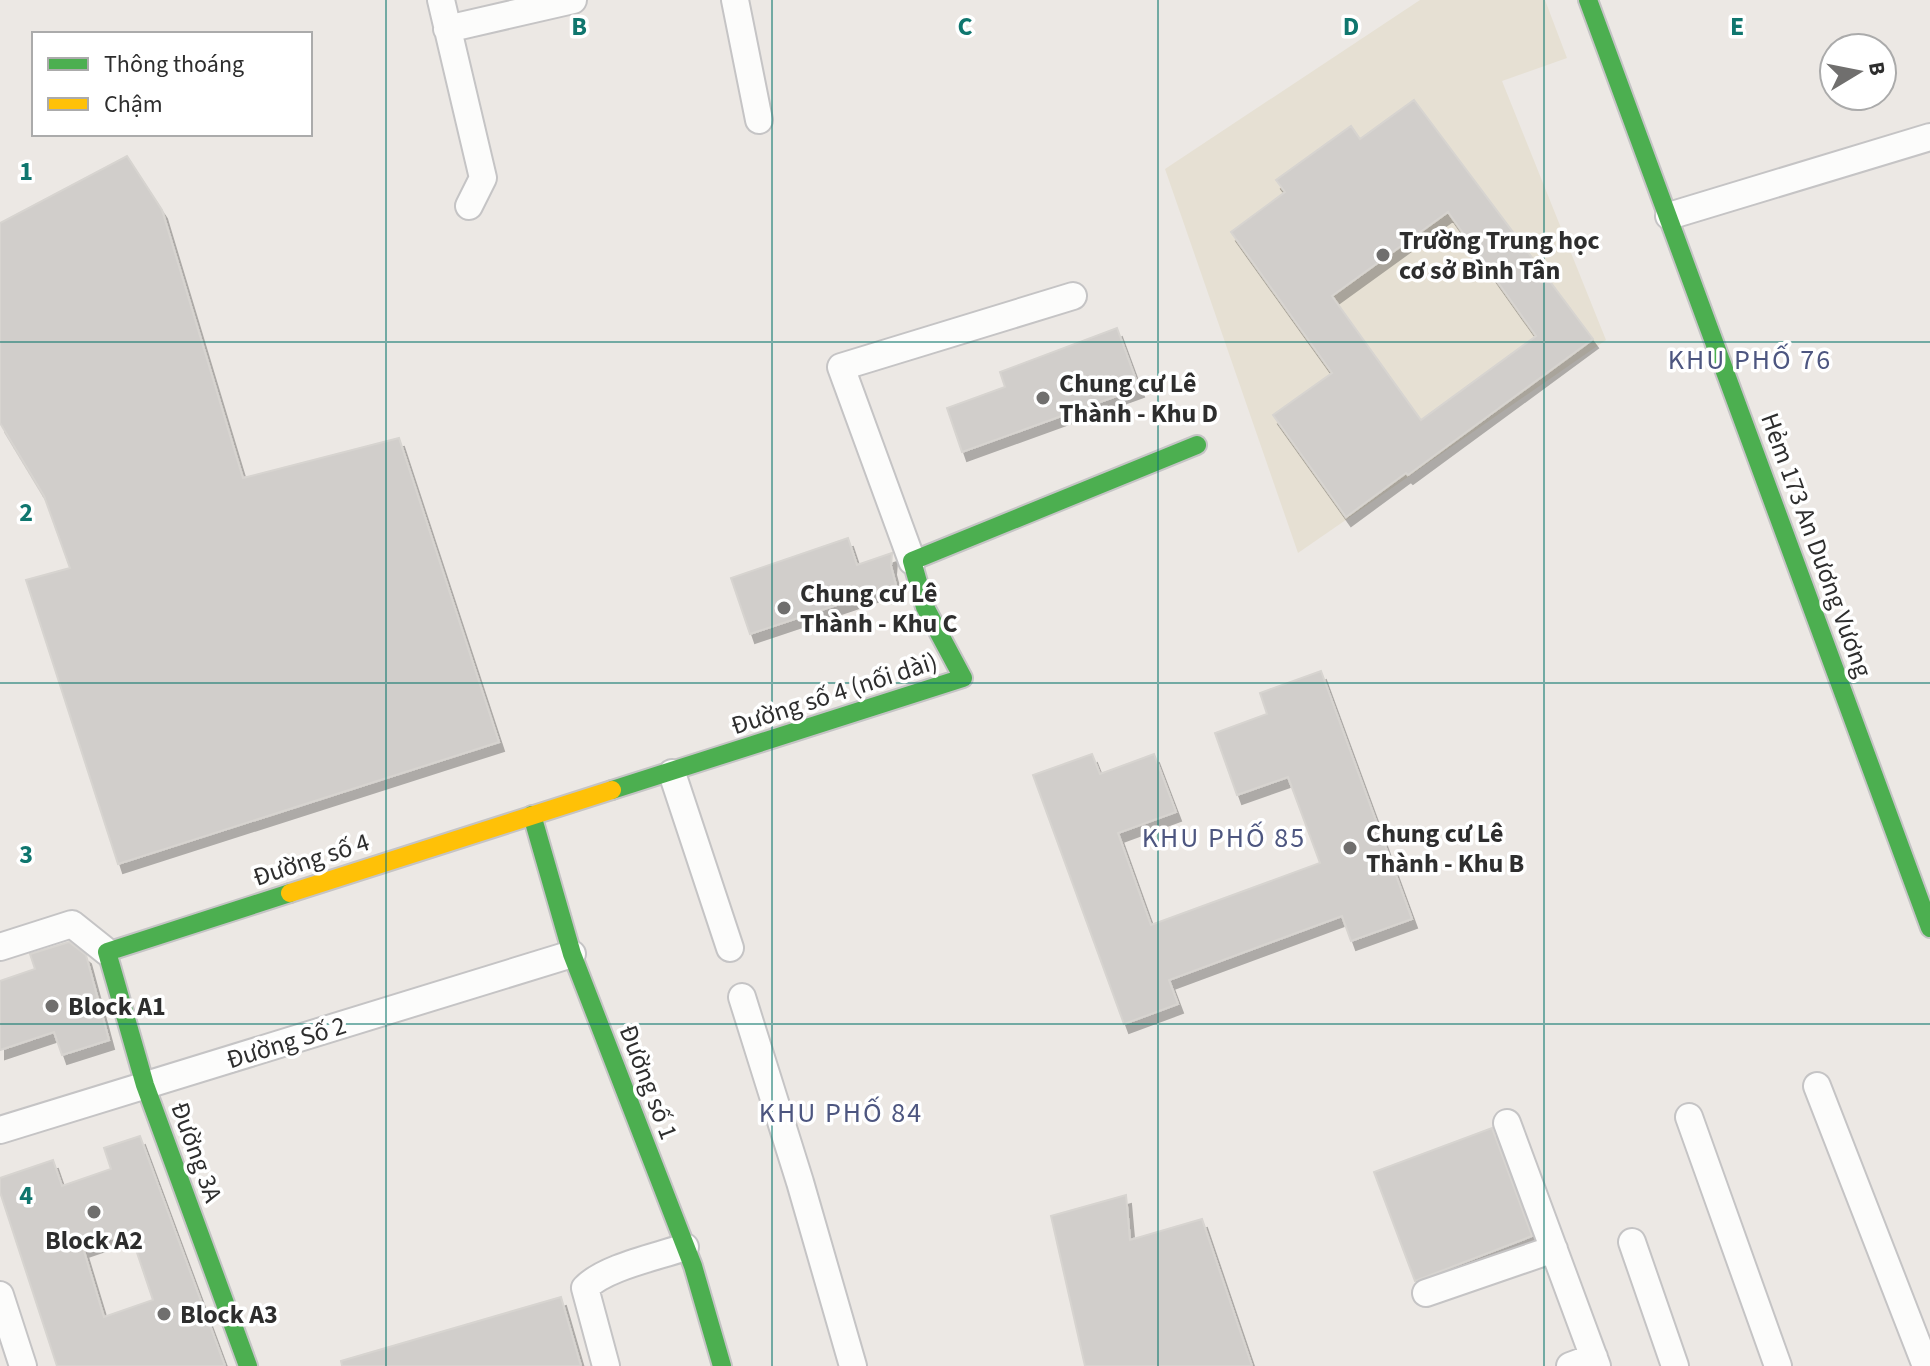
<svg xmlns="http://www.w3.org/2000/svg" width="1930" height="1366" viewBox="0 0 1930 1366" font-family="'Source Sans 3',sans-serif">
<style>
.education{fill:#e6e0d3}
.building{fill:#d1cecb;stroke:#d7d4d0;stroke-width:2;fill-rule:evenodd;filter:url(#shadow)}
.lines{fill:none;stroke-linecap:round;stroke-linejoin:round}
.street-casing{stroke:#c5c4c5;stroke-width:30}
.fast-casing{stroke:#c5c4c5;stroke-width:22}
.slow-casing{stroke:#c5c4c5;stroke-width:22}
.street{stroke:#fcfcfb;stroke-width:26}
.fast{stroke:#4caf50;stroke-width:18}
.slow{stroke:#ffc107;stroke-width:18}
.grid{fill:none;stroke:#0f766e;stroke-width:2;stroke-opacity:0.55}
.poi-dot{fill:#706f6e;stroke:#fff;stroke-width:3}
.labels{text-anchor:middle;stroke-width:7;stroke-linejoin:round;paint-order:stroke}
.poi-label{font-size:26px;font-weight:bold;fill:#2e2e2e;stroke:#fff;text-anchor:start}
.street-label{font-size:26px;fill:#2e2e2e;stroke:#fff}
.neighbourhood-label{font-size:28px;letter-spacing:2px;fill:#4d5680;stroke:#fff}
.grid-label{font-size:26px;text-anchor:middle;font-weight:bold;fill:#0f766e;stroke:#fff;stroke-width:7;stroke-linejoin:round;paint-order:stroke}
</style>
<defs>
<filter id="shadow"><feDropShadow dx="5" dy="9" stdDeviation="0" flood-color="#0004"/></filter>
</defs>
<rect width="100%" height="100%" fill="#ece8e4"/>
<path class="education" d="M1420 0H1545L1567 58 1502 81 1606 340 1298 553 1165 169Z"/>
<path class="building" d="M1414 100 1593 339 1408 475 1406 473 1346 517 1273 415 1332 373 1231 232 1285 192 1276 180 1351 126 1360 139ZM1448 212 1536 336 1421 420 1332 296Z
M127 156 162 210 243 478 399 438 499 742 118 864 26 580 70 568 44 496 0 423V223Z
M1117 328 1139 388 962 452 947 408 1005 387 1000 372Z
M848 538 857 565 892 553 891 566 896 585 750 634 731 578Z
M1321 671 1412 919 1351 941 1342 916 1169 980 1178 1004 1124 1024 1033 775 1092 754 1100 774 1154 754 1176 812 1118 833 1151 925 1320 863 1288 777 1237 795 1215 733 1267 714 1260 693Z
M69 942 86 955 109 1040 62 1055 54 1032 0 1050V981L35 969 30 954Z
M1492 1128 1532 1236 1415 1281 1374 1172Z
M140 1136 225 1366H57L0 1192V1178L53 1160 62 1186 111 1169 104 1148ZM130 1232 153 1300 104 1317 83 1248Z
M1126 1195 1130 1240 1202 1219 1252 1366H1085L1051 1216Z
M561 1297 581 1366H342L341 1361Z"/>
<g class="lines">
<defs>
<path id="street" d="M441 0 483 178 469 206
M735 0 759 120
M447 29 573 0
M1669 216 1930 137
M912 561 841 367 1073 296
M672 773 730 948
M0 947 72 924 107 952
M742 997 800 1182 853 1366
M1817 1086 1926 1366
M1689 1117 1778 1366
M1507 1123 1597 1366
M0 1130 572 954
M1632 1242 1675 1366
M1426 1293 1554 1249
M0 1295 23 1366
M606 1366 585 1288C605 1267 657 1257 685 1247
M1570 1366 1594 1357"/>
<path id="fast" d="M1588 0 1930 928
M612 790 963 678 925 607 912 561 1197 445
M532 815 572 954 693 1266 722 1366
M248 1366 145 1085 107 952 290 893"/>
<path id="slow" d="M290 893 612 790"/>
</defs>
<use href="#street" class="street-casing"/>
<use href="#fast" class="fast-casing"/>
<use href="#slow" class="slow-casing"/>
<use href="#street" class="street"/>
<use href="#fast" class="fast"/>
<use href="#slow" class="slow"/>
</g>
<path class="grid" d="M386 0V1366M772 0V1366M1158 0V1366M1544 0V1366M0 342H1930M0 683H1930M0 1024H1930"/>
<g class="poi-dot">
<circle cx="1383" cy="255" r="8"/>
<circle cx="1043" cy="398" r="8"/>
<circle cx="784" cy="608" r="8"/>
<circle cx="1350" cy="848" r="8"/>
<circle cx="52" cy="1006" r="8"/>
<circle cx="94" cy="1212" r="8"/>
<circle cx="164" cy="1314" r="8"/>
</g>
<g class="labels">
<g class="poi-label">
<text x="1399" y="249">Trường Trung học<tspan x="1399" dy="30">cơ sở Bình Tân</tspan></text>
<text x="1059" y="392">Chung cư Lê<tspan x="1059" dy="30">Thành - Khu D</tspan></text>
<text x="800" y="602">Chung cư Lê<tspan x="800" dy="30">Thành - Khu C</tspan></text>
<text x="1366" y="842">Chung cư Lê<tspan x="1366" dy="30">Thành - Khu B</tspan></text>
<text x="68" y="1015">Block A1</text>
<text x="94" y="1249" text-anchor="middle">Block A2</text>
<text x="180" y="1323">Block A3</text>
</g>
<g class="street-label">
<text transform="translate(1817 545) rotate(70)" y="9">Hẻm 173 An Dương Vương</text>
<text transform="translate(834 693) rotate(-18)" y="9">Đường số 4 (nối dài)</text>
<text transform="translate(311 859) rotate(-18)" y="9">Đường số 4</text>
<text transform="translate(286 1042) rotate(-17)" y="9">Đường Số 2</text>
<text transform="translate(649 1082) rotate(69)" y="9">Đường số 1</text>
<text transform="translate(197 1152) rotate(70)" y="9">Đường 3A</text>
</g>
<g class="neighbourhood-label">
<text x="1750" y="369">KHU PHỐ 76</text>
<text x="1224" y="847">KHU PHỐ 85</text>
<text x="841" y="1122">KHU PHỐ 84</text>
</g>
</g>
<g class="grid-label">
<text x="579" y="35">B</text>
<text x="965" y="35">C</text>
<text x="1351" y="35">D</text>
<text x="1737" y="35">E</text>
<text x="26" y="180">1</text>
<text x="26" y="521">2</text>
<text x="26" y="863">3</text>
<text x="26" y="1204">4</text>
</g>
<rect x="32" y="32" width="280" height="104" fill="#ffffff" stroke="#ababab" stroke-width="2"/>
<rect x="48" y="58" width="40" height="12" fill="#4caf50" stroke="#ababab" stroke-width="2"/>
<text x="104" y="72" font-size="24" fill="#2e2e2e">Thông thoáng</text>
<rect x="48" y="98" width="40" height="12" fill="#ffc107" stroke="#ababab" stroke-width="2"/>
<text x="104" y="112" font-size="24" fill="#2e2e2e">Chậm</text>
<g transform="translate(1858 72) rotate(80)"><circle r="38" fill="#ffffff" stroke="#ababab" stroke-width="2"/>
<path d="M0-6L14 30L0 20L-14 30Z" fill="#706f6e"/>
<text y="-12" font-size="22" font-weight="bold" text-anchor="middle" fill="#2e2e2e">B</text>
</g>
</svg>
